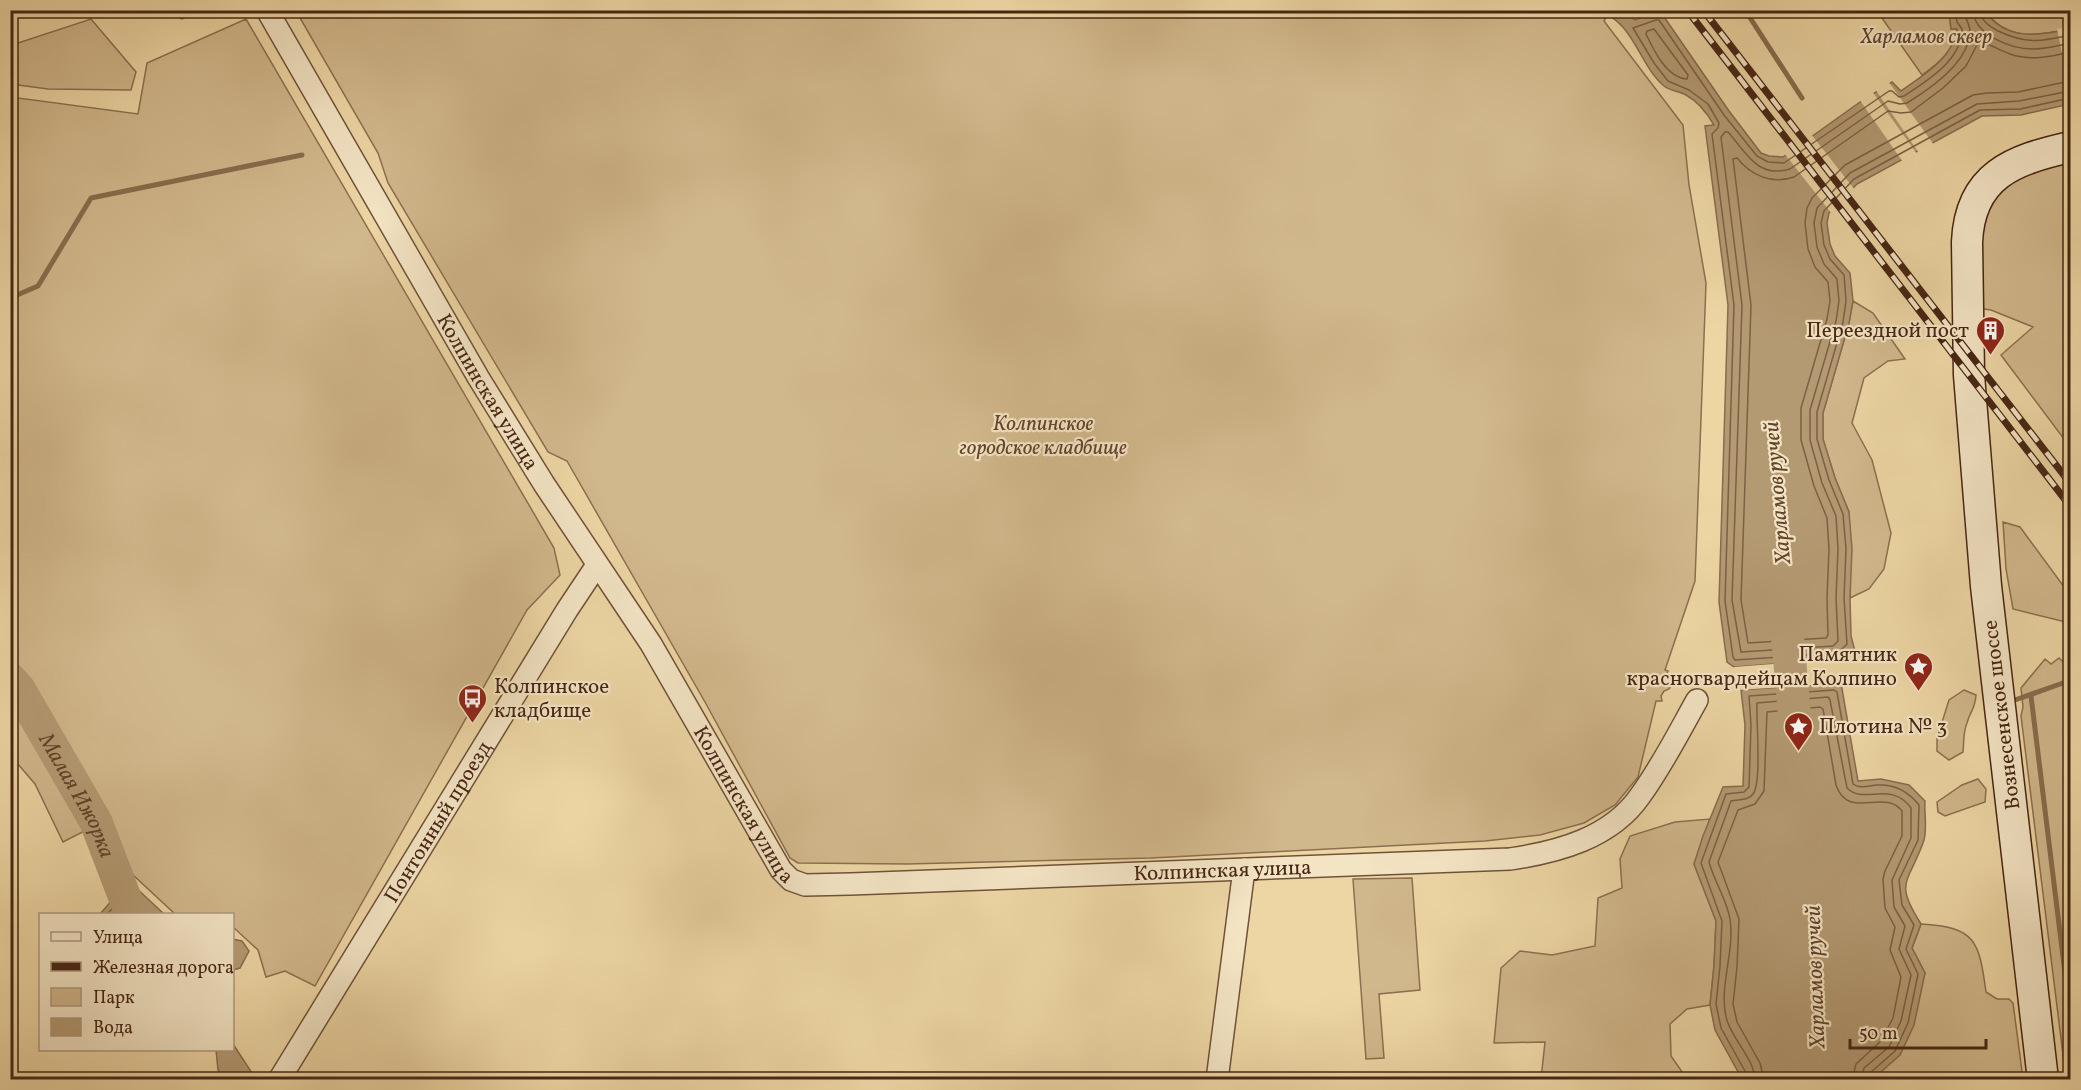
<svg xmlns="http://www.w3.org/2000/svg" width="2081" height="1090" viewBox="0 0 2081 1090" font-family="Vollkorn,serif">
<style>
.green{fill:#d1b88c;stroke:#8c6f50;stroke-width:1.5}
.water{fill:#b49a73;stroke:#886c4d;stroke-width:1.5}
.pier{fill:#edd6a4}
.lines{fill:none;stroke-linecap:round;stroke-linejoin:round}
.shore{stroke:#7d6044;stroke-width:1.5}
.stream{stroke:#886c4d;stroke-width:5}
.river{stroke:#b49a73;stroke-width:33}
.street-casing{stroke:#705239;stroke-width:24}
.secondary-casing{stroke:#462615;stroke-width:33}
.street{stroke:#f3e4c4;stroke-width:21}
.secondary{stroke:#f3e4c4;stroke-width:30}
.rail-casing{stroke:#462615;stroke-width:7}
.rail{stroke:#f3e4c4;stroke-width:4.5;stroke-dasharray:14;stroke-linecap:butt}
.labels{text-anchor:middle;stroke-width:4.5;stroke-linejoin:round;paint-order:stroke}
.park-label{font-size:21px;font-style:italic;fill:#62432d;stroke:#f3e4c4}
.poi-label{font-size:21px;fill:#462615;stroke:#f3e4c4;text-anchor:end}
.street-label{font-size:21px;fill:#462615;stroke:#f3e4c4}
.water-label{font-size:22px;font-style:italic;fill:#62432c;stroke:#f3e4c4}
</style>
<rect width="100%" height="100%" fill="#edd6a4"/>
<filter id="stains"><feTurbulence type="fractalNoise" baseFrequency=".00333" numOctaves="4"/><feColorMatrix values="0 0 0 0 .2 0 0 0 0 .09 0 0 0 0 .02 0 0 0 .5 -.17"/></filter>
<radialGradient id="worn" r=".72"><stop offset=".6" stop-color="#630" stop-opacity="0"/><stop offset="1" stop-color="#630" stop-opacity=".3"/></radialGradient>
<path class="green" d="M163 11 199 10V11L182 19Z
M296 11H1610L1604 21 1683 125 1689 185 1706 283 1695 581 1665 670 1668 671 1663 683 1671 686 1669 689 1664 691 1661 696 1662 701H1656L1638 777 1615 805 1584 823 1540 835 1485 841 1151 858 907 864 798 863 790 858 705 702 567 461 548 452 388 183 378 153Z
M1877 11H1949L1951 29H1957C1954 51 1939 63 1922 75Z
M1985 11H2070V29C2038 36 2006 41 1985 11Z
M91 19 136 72 131 90 48 89 11 84V41L12 45Z
M246 19 554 548 560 575 527 610 315 986 285 971 266 977 258 950 233 927 232 914H175L132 874 106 820 63 842 35 784 11 756V97L138 114 147 63Z
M2070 161V447L2001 355 2033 327 1991 310 1977 308C1978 266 1972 199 2017 177 2032 169 2053 166 2070 161Z
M1853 301 1873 313 1905 359 1888 361 1864 378 1852 423 1872 460 1891 533 1884 569 1869 589 1850 598 1849 512 1835 478 1823 439V413L1849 323Z
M2003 522 2020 527 2070 595V623L2013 609 2006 569Z
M2059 658 2070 668V1080L2066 1079 2021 716 2023 707 2021 688 2045 659 2051 664Z
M1964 690 1976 695C1975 710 1970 711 1967 723 1963 732 1964 742 1963 752L1949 760 1937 751V738L1949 700Z
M1978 779 1986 789 1985 802 1945 816 1938 812 1937 802 1962 785Z
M1710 819 1694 864 1716 921 1714 966 1710 1005 1687 1009 1670 1024 1671 1056 1687 1079H1541L1545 1042 1494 1043 1501 968 1520 951 1552 955 1595 946 1598 898 1622 888 1620 859 1630 836 1675 822Z
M1412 878 1420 990 1379 994 1384 1058 1366 1059 1353 879Z
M1921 924C1976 927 1979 941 1986 992L1997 999H2009L2013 1003 2023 1079 1873 1080 1925 973 1912 948Z"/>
<path class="water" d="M1597 11H1623L1635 20 1660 11 1729 111 1761 153 1769 156 1783 157 1860 102 1892 82 1901 91C1923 75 1953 59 1957 29H1951L1949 11H1985C2006 41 2038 36 2070 29V104L2021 115 1982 116 1857 184 1829 213 1827 223 1830 244 1835 256 1850 273 1853 301 1849 323 1823 413V439L1835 478 1849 512 1852 549 1850 598 1851 636 1855 651 1847 652 1842 659 1734 667 1727 662 1719 602 1728 305 1705 126 1714 125C1707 113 1699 102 1686 95 1679 91 1670 91 1664 86 1638 64 1634 20 1597 11Z
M1841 683 1858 781 1881 779 1909 785 1925 801C1924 814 1928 832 1923 843 1908 884 1894 882 1921 924L1912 948 1925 973 1914 1025 1900 1055 1873 1079H1742L1715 1030 1710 1005 1714 966 1716 921 1694 864 1703 836 1723 787 1743 786 1745 725 1741 690Z
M134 886 164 914H100L113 899Z
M232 939 242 941 249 951 240 968 233 970Z
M233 1044 256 1079H225L218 1070 216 1050H232Z"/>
<path class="pier" d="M2066 27 2070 51V91L2057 29Z
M1888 81 1934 145 1919 153 1875 89Z
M1872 91 1917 154 1903 162 1859 99Z
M1811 134 1855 190 1832 214 1784 153Z
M1842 659V662L1734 670V667Z
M1841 680 1844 683 1738 690 1741 687Z"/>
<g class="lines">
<path class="shore" d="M1955 10 1957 22 1962 29C1962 60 1927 81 1904 96L1899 97 1892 91H1889L1784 163 1768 162 1757 156 1724 115 1659 20H1656L1633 28 1654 63 1668 81 1689 90 1708 104 1719 123 1718 128 1712 134 1734 305 1725 601 1733 657 1735 660 1838 653 1847 644 1844 598 1846 549 1843 514 1829 480 1817 439V412L1843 322 1846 301 1844 275 1830 259 1824 245 1821 223 1824 211 1854 179 1980 110 2020 109 2070 98
M1963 10C1965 18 1970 24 1970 32 1969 62 1930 89 1907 103L1900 104 1888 101 1790 169C1757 179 1746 152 1728 132H1725L1721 137 1742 305 1732 600 1741 652 1833 646 1838 641 1836 598 1838 549 1836 516 1822 483 1810 440V410L1836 321 1839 301 1837 279 1824 264 1817 247 1814 223 1817 208 1850 173 1977 104 2019 101 2070 91
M1973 10C1974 35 2011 49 2033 49 2046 49 2058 46 2070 43
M1980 10C1981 21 1989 26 1998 31 2026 44 2040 42 2070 35
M1654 29 1688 75 1687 79C1667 78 1654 51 1646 34L1647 31Z
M2070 52C2050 57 2030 61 2010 54 1999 50 1990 44 1979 41L1966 66 1943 88 1911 112 1901 113 1888 111 1794 177C1771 185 1751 175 1737 158L1733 159 1751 305 1741 600 1748 643 1826 638 1828 635 1827 598 1829 549 1827 518 1814 486 1801 440V408L1827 319 1830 301 1828 282 1815 267 1808 249 1805 223 1807 208 1812 198 1845 165 1973 95 1987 93 2018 92 2070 81
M107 914 117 904 133 895 155 914
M1747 1080 1745 1071 1721 1028 1716 1004 1720 966 1722 921 1701 863 1726 794 1744 792 1749 787 1751 725 1749 696 1834 690 1837 692 1853 784C1860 789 1868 786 1877 785 1894 784 1908 791 1919 805L1918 840 1899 880 1902 905 1914 925 1906 949 1918 974 1908 1023 1895 1051 1870 1073 1868 1080
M1755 1080C1754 1057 1731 1039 1726 1017 1719 985 1735 951 1730 919 1727 900 1714 881 1709 862L1731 801C1739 799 1748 801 1753 794 1762 782 1756 720 1757 703L1828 697 1830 700 1847 788C1864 805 1891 780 1911 808V838L1892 880 1894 907 1905 926 1899 949 1911 975 1901 1021 1889 1047 1864 1068 1861 1080
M1764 1080 1760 1063 1737 1022 1733 1004 1737 967 1739 919 1718 862 1738 810 1755 804 1764 791 1767 712 1820 707 1823 709 1836 785C1848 821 1885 788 1902 811V836L1885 871 1883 879 1885 908 1895 927 1890 950 1901 977 1893 1018 1881 1041 1856 1064 1852 1080"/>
<path class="stream" d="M1745 10 1802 98
M10 298 38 286 91 198 302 155
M2031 696 2070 1014
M2015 700 2063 683 2070 692"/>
<g class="river">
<path d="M1786 619 1796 732"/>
<path id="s1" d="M10 679 19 689 96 822 127 903 138 914"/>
</g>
<defs>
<g id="street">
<path id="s2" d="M267 10 478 377 544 484 651 644 781 870 791 880 805 885 851 884 1510 859C1558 852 1611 838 1640 796 1662 766 1679 732 1697 700"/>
<path id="s3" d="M279 1080 567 610 597 565"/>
<path d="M1217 1080 1244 869"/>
</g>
<path id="secondary" d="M2043 1080 1986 586 1969 375 1967 242C1970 175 2013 160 2070 147"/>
</defs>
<use href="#street" class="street-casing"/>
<use href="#secondary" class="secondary-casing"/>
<use href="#street" class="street"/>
<use href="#secondary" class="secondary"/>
<defs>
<path id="rail" d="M1687 10 2070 506
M1703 10 2070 483"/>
</defs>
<use href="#rail" class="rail-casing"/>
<use href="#rail" class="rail"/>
</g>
<defs>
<symbol id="building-pin" viewBox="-11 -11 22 30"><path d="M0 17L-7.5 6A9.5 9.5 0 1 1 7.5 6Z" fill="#8f2418" stroke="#f3e4c4"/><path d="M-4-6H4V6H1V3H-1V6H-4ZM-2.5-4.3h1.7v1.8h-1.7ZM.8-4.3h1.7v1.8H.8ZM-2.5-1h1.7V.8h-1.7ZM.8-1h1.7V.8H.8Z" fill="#fff"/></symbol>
<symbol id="sight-pin" viewBox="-11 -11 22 30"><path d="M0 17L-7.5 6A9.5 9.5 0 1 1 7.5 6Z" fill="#8f2418" stroke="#f3e4c4"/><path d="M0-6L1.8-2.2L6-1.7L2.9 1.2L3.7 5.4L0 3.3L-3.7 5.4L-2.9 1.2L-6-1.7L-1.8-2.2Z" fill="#fff"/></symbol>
<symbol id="bus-pin" viewBox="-11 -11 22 30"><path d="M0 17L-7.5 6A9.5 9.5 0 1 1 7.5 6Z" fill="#8f2418" stroke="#f3e4c4"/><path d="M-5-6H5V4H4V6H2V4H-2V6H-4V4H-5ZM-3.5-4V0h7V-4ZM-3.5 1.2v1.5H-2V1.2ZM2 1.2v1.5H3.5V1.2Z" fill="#fff"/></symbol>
</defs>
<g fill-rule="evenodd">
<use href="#building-pin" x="1974" y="314" width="33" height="45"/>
<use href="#sight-pin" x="1902" y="650" width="33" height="45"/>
<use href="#bus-pin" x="456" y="682" width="33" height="45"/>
<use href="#sight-pin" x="1782" y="710" width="33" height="45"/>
</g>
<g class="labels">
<g class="park-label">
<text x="1926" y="43">Харламов сквер</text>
<text x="1043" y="430">Колпинское<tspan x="1043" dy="24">городское кладбище</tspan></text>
</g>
<g class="poi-label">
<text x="1969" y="337">Переездной пост</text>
<text x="1897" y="661">Памятник<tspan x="1897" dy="24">красногвардейцам Колпино</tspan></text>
<text x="494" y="693" text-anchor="start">Колпинское<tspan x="494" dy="24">кладбище</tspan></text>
<text x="1819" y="733" text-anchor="start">Плотина № 3</text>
</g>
<g class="street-label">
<text dy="7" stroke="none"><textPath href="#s2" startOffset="441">Колпинская улица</textPath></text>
<text transform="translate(2001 715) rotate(-97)" y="7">Вознесенское шоссе</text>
<text dy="7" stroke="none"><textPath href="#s2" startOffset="927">Колпинская улица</textPath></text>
<text dy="7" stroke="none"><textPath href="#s3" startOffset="303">Понтонный проезд</textPath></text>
<text dy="7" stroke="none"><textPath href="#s2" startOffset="1449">Колпинская улица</textPath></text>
</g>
<g class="water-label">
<text transform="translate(1776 493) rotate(-95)" y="8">Харламов ручей</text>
<text dy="8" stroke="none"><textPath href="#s1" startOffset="135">Малая Ижорка</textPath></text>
<text transform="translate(1814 977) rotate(-92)" y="8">Харламов ручей</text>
</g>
</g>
<rect width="2081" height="1090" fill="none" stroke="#edd6a4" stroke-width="36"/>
<rect x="12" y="12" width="2057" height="1066" fill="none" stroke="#462615" stroke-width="3"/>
<rect x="18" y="18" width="2045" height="1054" fill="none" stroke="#462615" stroke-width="1.5"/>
<rect x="39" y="913" width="195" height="138" fill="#f3e4c4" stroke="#ae987e" stroke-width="1.5"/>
<rect x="51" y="932" width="30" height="9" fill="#f3e4c4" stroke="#ae987e" stroke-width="1.5"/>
<text x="93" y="943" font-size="18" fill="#462615">Улица</text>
<rect x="51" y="962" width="30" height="9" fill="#462615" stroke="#ae987e" stroke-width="1.5"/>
<text x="93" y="973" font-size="18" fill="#462615">Железная дорога</text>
<rect x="51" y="988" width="30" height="18" fill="#d1b88c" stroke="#ae987e" stroke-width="1.5"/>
<text x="93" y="1003" font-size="18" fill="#462615">Парк</text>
<rect x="51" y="1018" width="30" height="18" fill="#b49a73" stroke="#ae987e" stroke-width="1.5"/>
<text x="93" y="1033" font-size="18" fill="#462615">Вода</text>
<path d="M1850 1039v9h136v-9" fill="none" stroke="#462615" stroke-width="3"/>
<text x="1859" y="1039" font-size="18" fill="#462615" stroke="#f3e4c4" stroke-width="4.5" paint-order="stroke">50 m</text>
<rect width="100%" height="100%" filter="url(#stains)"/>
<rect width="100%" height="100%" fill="url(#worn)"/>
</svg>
